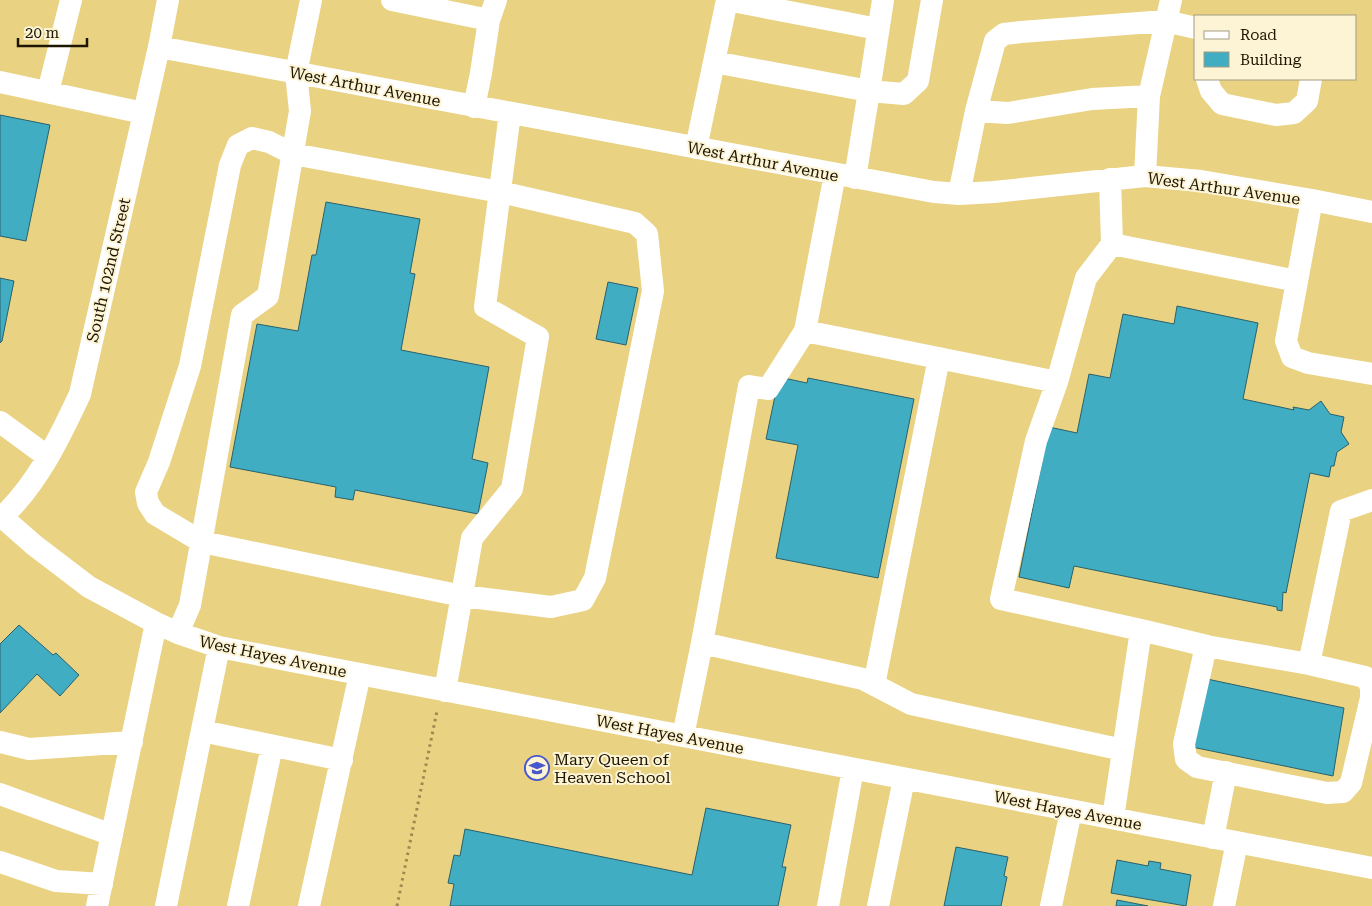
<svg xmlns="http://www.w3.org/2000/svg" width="1372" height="906" viewBox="0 0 1372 906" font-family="'Roboto Serif',serif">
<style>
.building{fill:#40adc2;stroke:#29616c}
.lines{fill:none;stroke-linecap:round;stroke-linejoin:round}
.path{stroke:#9b8950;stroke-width:3;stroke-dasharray:2.5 4;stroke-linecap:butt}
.minor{stroke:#fff;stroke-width:22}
.labels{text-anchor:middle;stroke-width:4;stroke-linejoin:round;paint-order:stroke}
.street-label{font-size:16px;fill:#1e1601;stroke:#fdf4d6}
.poi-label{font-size:16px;fill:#1e1601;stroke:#fdf4d6;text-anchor:start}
</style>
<rect width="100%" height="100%" fill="#ead283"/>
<path class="building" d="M0 115 50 125 26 241 0 236Z
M326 202 420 219 410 273 415 274 401 350 489 367 472 459 488 463 478 514 355 490 353 500 335 497 336 487 230 467 257 324 298 331 312 255H316Z
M0 278 14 281 2 341 0 343Z
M608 282 638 288 626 345 596 339Z
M1177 306 1258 323 1243 399 1294 410 1293 407 1309 410 1321 401 1330 414 1344 417 1341 432 1349 444 1337 452 1334 466H1331L1329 477 1310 473 1286 593 1283 592 1282 611 1277 610V607L1074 566 1069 588 1019 577 1049 427 1077 433 1089 374 1110 378 1123 314 1174 324Z
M779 377 807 383 808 378 914 399 878 578 776 558 798 445 766 439Z
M19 625 53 655 56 653 79 675 60 696 37 674 0 713V644Z
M1207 679 1344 708 1333 776 1192 747Z
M706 808 791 825 782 867H786L778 906H450L454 884 448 883 454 855 460 856 465 829 692 875Z
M956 847 1008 857 1004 876 1007 877 1001 906H944Z
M1117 860 1148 866 1149 861 1161 863 1160 869 1191 875 1186 906 1111 893Z
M1117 900 1148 906H1116Z"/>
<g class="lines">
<path class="path" d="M397 906 437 711"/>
<path class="minor" d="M392 0 489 20 481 73 474 107
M727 0 878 29
M883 0 869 91 904 94 918 81 932 0
M489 20 496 0
M159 47 934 192 959 194 994 192 1145 176 1201 181 1312 200 1372 212
M714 62 727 0
M1207 79 1211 91 1222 104 1276 115 1294 113 1307 101 1311 79
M0 82 143 113
M48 92 71 0
M976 111 1008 113 1092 99 1149 96
M252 138 269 142 293 154 500 192 635 223 647 234 653 291 595 578 583 600 551 607 462 596 202 542 155 514 148 503 146 492 159 462 190 366 230 165 238 145Z
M696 148 714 62 869 91 855 178
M1145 176 1149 96 1171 0
M1110 179 1112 244 1086 278 1057 382 1036 441 1001 599 1141 630 1113 818
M959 194 976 111 995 41 1004 34 1021 32 1165 21 1196 28
M1312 200 1286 341 1292 357 1308 363 1372 374
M1112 244 1297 281
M805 331 1057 382
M0 422 48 457
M2 517 34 545 89 587 156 623 178 633 219 647 1372 868
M0 519C37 485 59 439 80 394L159 47 168 0
M1141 630 1207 646
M178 633 190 605 242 315 268 296 300 111 296 73 311 0
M702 643 863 679 911 704 1123 750
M1206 646 1309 664 1365 677 1371 686V698L1351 783 1343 792 1327 793 1197 767 1186 759 1184 744Z
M1309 664 1341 511 1372 500
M874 685 939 358
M445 691 472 538 512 489 538 337 485 307 510 113
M202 731 342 760
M683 736 702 643 749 386 768 389 805 331 835 174
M0 742 29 749 132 742
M0 794 112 835
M1213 838 1226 772
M0 862 56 881 102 884
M97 906 156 623
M166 906 219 647
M238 906 272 746
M309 906 360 674
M828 906 853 769
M878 906 904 779
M1051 906 1071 811
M1224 906 1237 842"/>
</g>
<defs>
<symbol id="school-ring" viewBox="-11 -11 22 22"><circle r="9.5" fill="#fdf4d6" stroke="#4757cc" stroke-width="1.5"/><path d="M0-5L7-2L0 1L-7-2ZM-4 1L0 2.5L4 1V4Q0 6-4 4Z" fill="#4757cc"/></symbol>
</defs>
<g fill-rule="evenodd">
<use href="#school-ring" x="523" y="754" width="28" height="28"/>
</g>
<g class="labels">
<g class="street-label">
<text transform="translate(365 86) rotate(11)" y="6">West Arthur Avenue</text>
<text transform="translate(763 161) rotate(11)" y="6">West Arthur Avenue</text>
<text transform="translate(1224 188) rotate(8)" y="6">West Arthur Avenue</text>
<text transform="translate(108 270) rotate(-77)" y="6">South 102nd Street</text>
<text transform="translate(273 656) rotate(12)" y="6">West Hayes Avenue</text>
<text transform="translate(670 734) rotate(11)" y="6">West Hayes Avenue</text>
<text transform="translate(1068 810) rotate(11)" y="6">West Hayes Avenue</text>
</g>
<g class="poi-label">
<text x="554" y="765">Mary Queen of<tspan x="554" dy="18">Heaven School</tspan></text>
</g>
</g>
<rect x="1194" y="15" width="162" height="65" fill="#fdf4d6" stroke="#a49b81"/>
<rect x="1204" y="31" width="25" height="8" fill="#ffffff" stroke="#a49b81"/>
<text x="1240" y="40" font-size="15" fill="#1e1601">Road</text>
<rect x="1204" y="52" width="25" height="15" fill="#40adc2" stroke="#a49b81"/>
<text x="1240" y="65" font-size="15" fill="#1e1601">Building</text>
<path d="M18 38v8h69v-8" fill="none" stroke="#1e1601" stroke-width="2.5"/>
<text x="25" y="38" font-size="15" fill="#1e1601" stroke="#fdf4d6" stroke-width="4" paint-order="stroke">20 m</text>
</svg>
